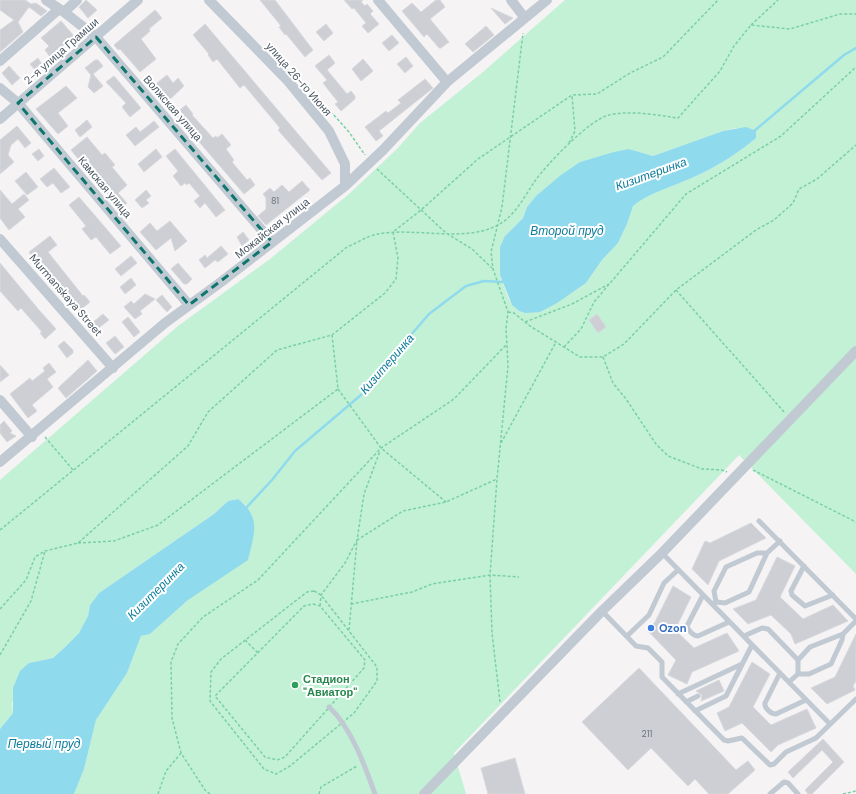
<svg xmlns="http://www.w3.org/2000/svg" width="856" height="794" viewBox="0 0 856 794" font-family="'DM Sans',sans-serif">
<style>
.green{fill:#c3f1d5;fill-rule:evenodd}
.water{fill:#90daee}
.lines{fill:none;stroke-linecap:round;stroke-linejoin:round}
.stream{stroke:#90daee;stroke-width:2.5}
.building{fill:#cdcfd5;stroke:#d7d9de}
.path{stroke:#7ad0a6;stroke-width:1.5;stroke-dasharray:3 2;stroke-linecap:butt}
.lane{stroke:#c1cad2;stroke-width:5}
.street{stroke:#c1cad2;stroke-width:10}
.marked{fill:none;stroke:#0f766e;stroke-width:3;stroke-dasharray:8 5;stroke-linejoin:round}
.shop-dot{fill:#3f7fe0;stroke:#fff;stroke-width:1.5}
.leisure-dot{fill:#2e9e5b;stroke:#fff;stroke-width:1.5}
.labels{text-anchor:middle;stroke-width:4;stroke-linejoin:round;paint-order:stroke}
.number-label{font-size:9px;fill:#6b747e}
.street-label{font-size:11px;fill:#4a5661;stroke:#fff}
.shop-label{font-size:11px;font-weight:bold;fill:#366cbe;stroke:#fff;text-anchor:start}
.leisure-label{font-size:11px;font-weight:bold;fill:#27864d;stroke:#fff;text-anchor:start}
.water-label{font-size:12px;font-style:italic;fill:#0c7c9b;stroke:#fff}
</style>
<rect width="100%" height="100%" fill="#f5f3f3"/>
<path class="green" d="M565 0H856V574L739 455 454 753 466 794H74L84 769 96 720 127 673 141 636 150 634 188 600 247 506 237 499 228 501 214 514 99 593 90 605 88 616 79 633 64 648 53 658 29 663 12 703 13 713 0 729V480L178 326 270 259 349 194 397 149 420 123 483 72ZM737 128 756 138C735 156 708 172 682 182 664 190 649 193 633 206L627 224 618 243 602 260 586 283 573 292 525 313 519 311 512 305 507 295 500 275V255L505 236 523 218 527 207 536 196 580 162 629 149 653 156 723 131Z"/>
<path class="water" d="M746 127 756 131V138C735 156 708 172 682 182 664 190 649 193 633 206L627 224 618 243 602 260 586 283 557 303 540 312 525 313 519 311 512 305 500 275V247L505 236 523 218 527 207 536 196 561 175 580 162 614 152 629 149 653 156 723 131Z
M238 499C262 518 254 534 248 560L188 600 150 634 141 636 127 673 96 720 84 769 74 794H0V729L13 713V688L20 671 29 663 53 658 64 648 79 633 88 616 90 605 99 593 214 514 228 501Z"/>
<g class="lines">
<path class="stream" d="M753 132 844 55 856 48
M245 509 272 480 295 451 368 389 385 365 429 314 466 286 484 281 503 282 506 280"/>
</g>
<path class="building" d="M0 0H25L31 4 36 3 47 11 41 16 29 7 18 22 23 32 0 52V30L14 20 0 10Z
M86 0 97 10 88 18 79 7Z
M260 0H275L313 50 305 57 286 34 285 35 279 27 281 26Z
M344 0H363L361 2 365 6 367 4 373 11 370 14 379 24 368 33 362 26 366 23 354 8 352 9Z
M436 0H440L445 7 430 19 449 42 441 48H439L427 34 424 37 402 11 412 3 421 12Z
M491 8 513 18 505 24Z
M155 10 162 18 149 29 150 31 141 39 156 59 140 72 120 49 118 50 114 45Z
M61 21 74 36 50 57 45 50 49 46 41 38Z
M205 24 331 173 322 180 278 130 280 128 244 85 240 88 217 59 213 62 208 55 209 54 193 35Z
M326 24 333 33 324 41 316 32Z
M486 26 494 35 473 52 465 44Z
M392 35 399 43 389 51 382 43Z
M329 55 335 63 327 70 347 94 351 91 355 96V99L341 111 335 104 338 102 323 83 327 80 315 66Z
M406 57 413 66 405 73 397 64Z
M38 58 43 66 36 71 30 64Z
M363 59 373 71 361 81 352 69Z
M95 60H98L103 66 93 74 103 86 94 93 88 87 91 75 85 68Z
M9 66 20 78 12 85 2 73Z
M167 75 173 83 178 78 184 86 166 103 152 87Z
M114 76 141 108 130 117 122 107 126 103 106 82Z
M425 79 433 88 379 131 383 136 376 141 365 127 386 111 388 113 401 103 398 100Z
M66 86 77 98 58 113 68 126 58 134 36 109Z
M186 105 193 114 192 115 213 138 216 136 217 138 222 134 231 145 226 149 234 160 232 162 247 180 250 178 255 185 244 194 175 114Z
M87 120 92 127 80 137 75 130Z
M154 121 159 127 135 146 126 135 136 127 140 132Z
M17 126 31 143 25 148 18 139 11 145 8 155 14 162 0 174V140Z
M87 137 102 155 105 153 115 165 112 167 127 185 118 193 127 203 120 209 97 182 102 178 85 157 80 161 71 150Z
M39 149 44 156 38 161 32 154Z
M156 149 162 157 144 172 138 164Z
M175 149 225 210 216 217 205 203 200 208 194 201 200 196 189 183 187 185 185 183 181 186 173 176 178 171 166 156Z
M54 168 70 187 61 193 53 183 47 187 40 179Z
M26 172 38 187 27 195 15 181Z
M302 181 310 190 266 225 258 216 266 209V198L263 194 270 188 274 192 282 185 289 192Z
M0 190 12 204 24 194 29 200 18 209 25 217 9 230 0 218Z
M146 190 151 196 146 200 149 203 142 208 135 200Z
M79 197 121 246 110 254 96 237 91 240 82 229 86 226 69 205Z
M170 221 187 241 175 251 171 238 156 250 140 232 150 223 157 231Z
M243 232 249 240 242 246 237 237Z
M50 236 57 245 48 252 83 296 84 295 90 302 78 312 47 276 29 252Z
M221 246 228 254 218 262 215 260 205 268 199 260 205 255 207 258Z
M131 256 137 263 121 276 115 269Z
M0 263 39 310 56 329 45 339 40 333 42 332 21 308 18 311 0 291Z
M178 263 192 279 187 284H184L171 269Z
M131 278 136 285 125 294 120 287Z
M145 294 155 299 140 311 142 314 135 319 124 307 131 301 134 304Z
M162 295 172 307 167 312 156 300Z
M103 314 109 320 92 333 87 327Z
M597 314 606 327 598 333 589 320Z
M128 317 140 332 134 337 122 322Z
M115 336 124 347 115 354 106 343Z
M64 341 73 350V353L67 358 58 346Z
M88 360 97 371 66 398 58 388Z
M49 363 56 372 47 379 53 387 32 405 37 411 28 418 10 394 30 378 32 381 45 371 43 368Z
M0 365 9 375 0 382Z
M4 421 12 431 10 433 16 436 7 442 0 433V425Z
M751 523 766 538 719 561 708 585 692 569 705 541 710 543Z
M777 557 795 566 780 597 803 619 833 605 848 621 795 644 791 634 771 615 748 624 733 609 756 600Z
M673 586 691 597 675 630 694 648 727 633 739 651 692 672 687 684 668 675 676 660 647 630 655 622Z
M856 634V681L853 686 855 690 827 704 811 688 835 677Z
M752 662 770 674 753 707 771 725 807 709 816 728 778 745 771 752 742 723 725 731 717 713 729 707Z
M639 668 736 770 748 761 755 770 728 794H709L695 779 688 786 651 748 628 770 582 722Z
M719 680 724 691 701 701 702 695 696 691Z
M823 739 844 762 812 794H808L805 790 833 762 822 750 793 778 788 772Z
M515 758 525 794H488L481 768Z"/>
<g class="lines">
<path class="path" d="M751 25 778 0
M309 91 315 94 349 132 365 155
M569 143 575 131 572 95
M377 169 446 233 472 249 492 268
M676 290 785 413
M508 312 514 313 530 326 580 357H603L624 344 676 290 756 230 774 220 793 203 799 189 817 179 856 145
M525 322 572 304 609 284
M564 347 581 329 594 302 686 194 781 136 856 67
M603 357 613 383 626 399 656 444 668 456 702 469 722 470 727 472
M338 389 381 448 446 502
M45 437 73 470
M501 443 556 342
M753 470 856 522
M0 530 347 247C357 243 367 236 378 234 416 227 464 243 498 225 515 216 524 197 535 181 546 165 590 119 609 115 631 110 656 115 678 118L720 71 734 46 751 25 790 29 840 14H856
M78 543 114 541 158 525 338 389 332 335
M314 591 321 595 377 667V681L354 713 290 766 276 774 264 769 210 701 211 672 221 659 307 592Z
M313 604 320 606 365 660 364 668 285 757 277 760 265 757 215 696 304 606Z
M351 604 412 592 432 584 490 575 519 577
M320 606 321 595 345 563 357 540 364 494 380 451
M0 609 26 580 35 557 45 551 78 543 188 446 208 412 277 350 332 335 385 293 396 279 398 258 393 232 421 210 478 159 572 95 597 94 630 73 663 57 718 0
M349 630 357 540 403 511 446 502 497 479
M245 640 258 653
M0 655 31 601 45 551
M500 702 492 633 490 575 497 479 508 366 506 328 508 312 493 269 491 252 502 207 523 33
M158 794 166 771 181 753
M210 794 205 790 181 753 172 718 171 662 178 644 203 617 258 580 381 448 454 399 507 344
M319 794 321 787 357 766
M843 794 856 791"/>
<path class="lane" d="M759 521 856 619
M662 553 830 724
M804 566 791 591 792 595 805 606 833 595
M703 595 687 626C688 630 693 636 698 636L729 622
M716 602 714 591 726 567 757 553H767
M712 604 716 602 725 603 749 592 767 553 780 541
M602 611 636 646 648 648 662 662V677L724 740 728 741 742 738 770 765 774 764 786 752 816 738 856 699
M627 636 649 615 664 583 678 570
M744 636 762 628 768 629 798 660V674L789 682
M798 660 810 647 843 634
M780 673 765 703C764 708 771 714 776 714L806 700
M798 674H809L831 664 842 640 843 634 856 621
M678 694 742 664
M686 702 698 696
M329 707C351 727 365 766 375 794
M695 711 726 696 752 645
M770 794 784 782 788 783 798 794"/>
<path class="street" d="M46 0 64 12 96 37 272 242
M209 0 288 81 329 131 345 164V186
M378 0 447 82
M511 0 524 17
M64 12 77 0
M0 61 59 9
M0 88 18 103 189 305
M0 119 138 0
M0 239 113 368
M0 400 32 437
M0 462 165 323 221 282 345 186 383 150 447 82 547 0
M424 794 602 611 662 553 856 351"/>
</g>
<path class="marked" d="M96 37 272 242 189 305 18 103Z"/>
<circle class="shop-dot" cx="651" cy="628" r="4"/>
<circle class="leisure-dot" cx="295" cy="685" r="4"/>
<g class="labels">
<g class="number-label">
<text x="275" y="204">81</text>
<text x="647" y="737">211</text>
</g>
<g class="street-label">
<text transform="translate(61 51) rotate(-41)" y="4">2-я улица Грамши</text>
<text transform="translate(299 79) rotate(49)" y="4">улица 26-го Июня</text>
<text transform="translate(173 108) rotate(49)" y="4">Волжская улица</text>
<text transform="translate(105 187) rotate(50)" y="4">Камская улица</text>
<text transform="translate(272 228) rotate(-38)" y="4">Можайская улица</text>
<text transform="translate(66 295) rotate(49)" y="4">Murmanskaya Street</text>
</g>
<g class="shop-label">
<text x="659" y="632">Ozon</text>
</g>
<g class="leisure-label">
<text x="303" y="683">Стадион<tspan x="303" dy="13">"Авиатор"</tspan></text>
</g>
<g class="water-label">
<text transform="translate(651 174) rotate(-20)" y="4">Кизитеринка</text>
<text x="567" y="235">Второй пруд</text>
<text transform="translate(387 364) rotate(-49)" y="4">Кизитеринка</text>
<text transform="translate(156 591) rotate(-45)" y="4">Кизитеринка</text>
<text x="44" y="748">Первый пруд</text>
</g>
</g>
</svg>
